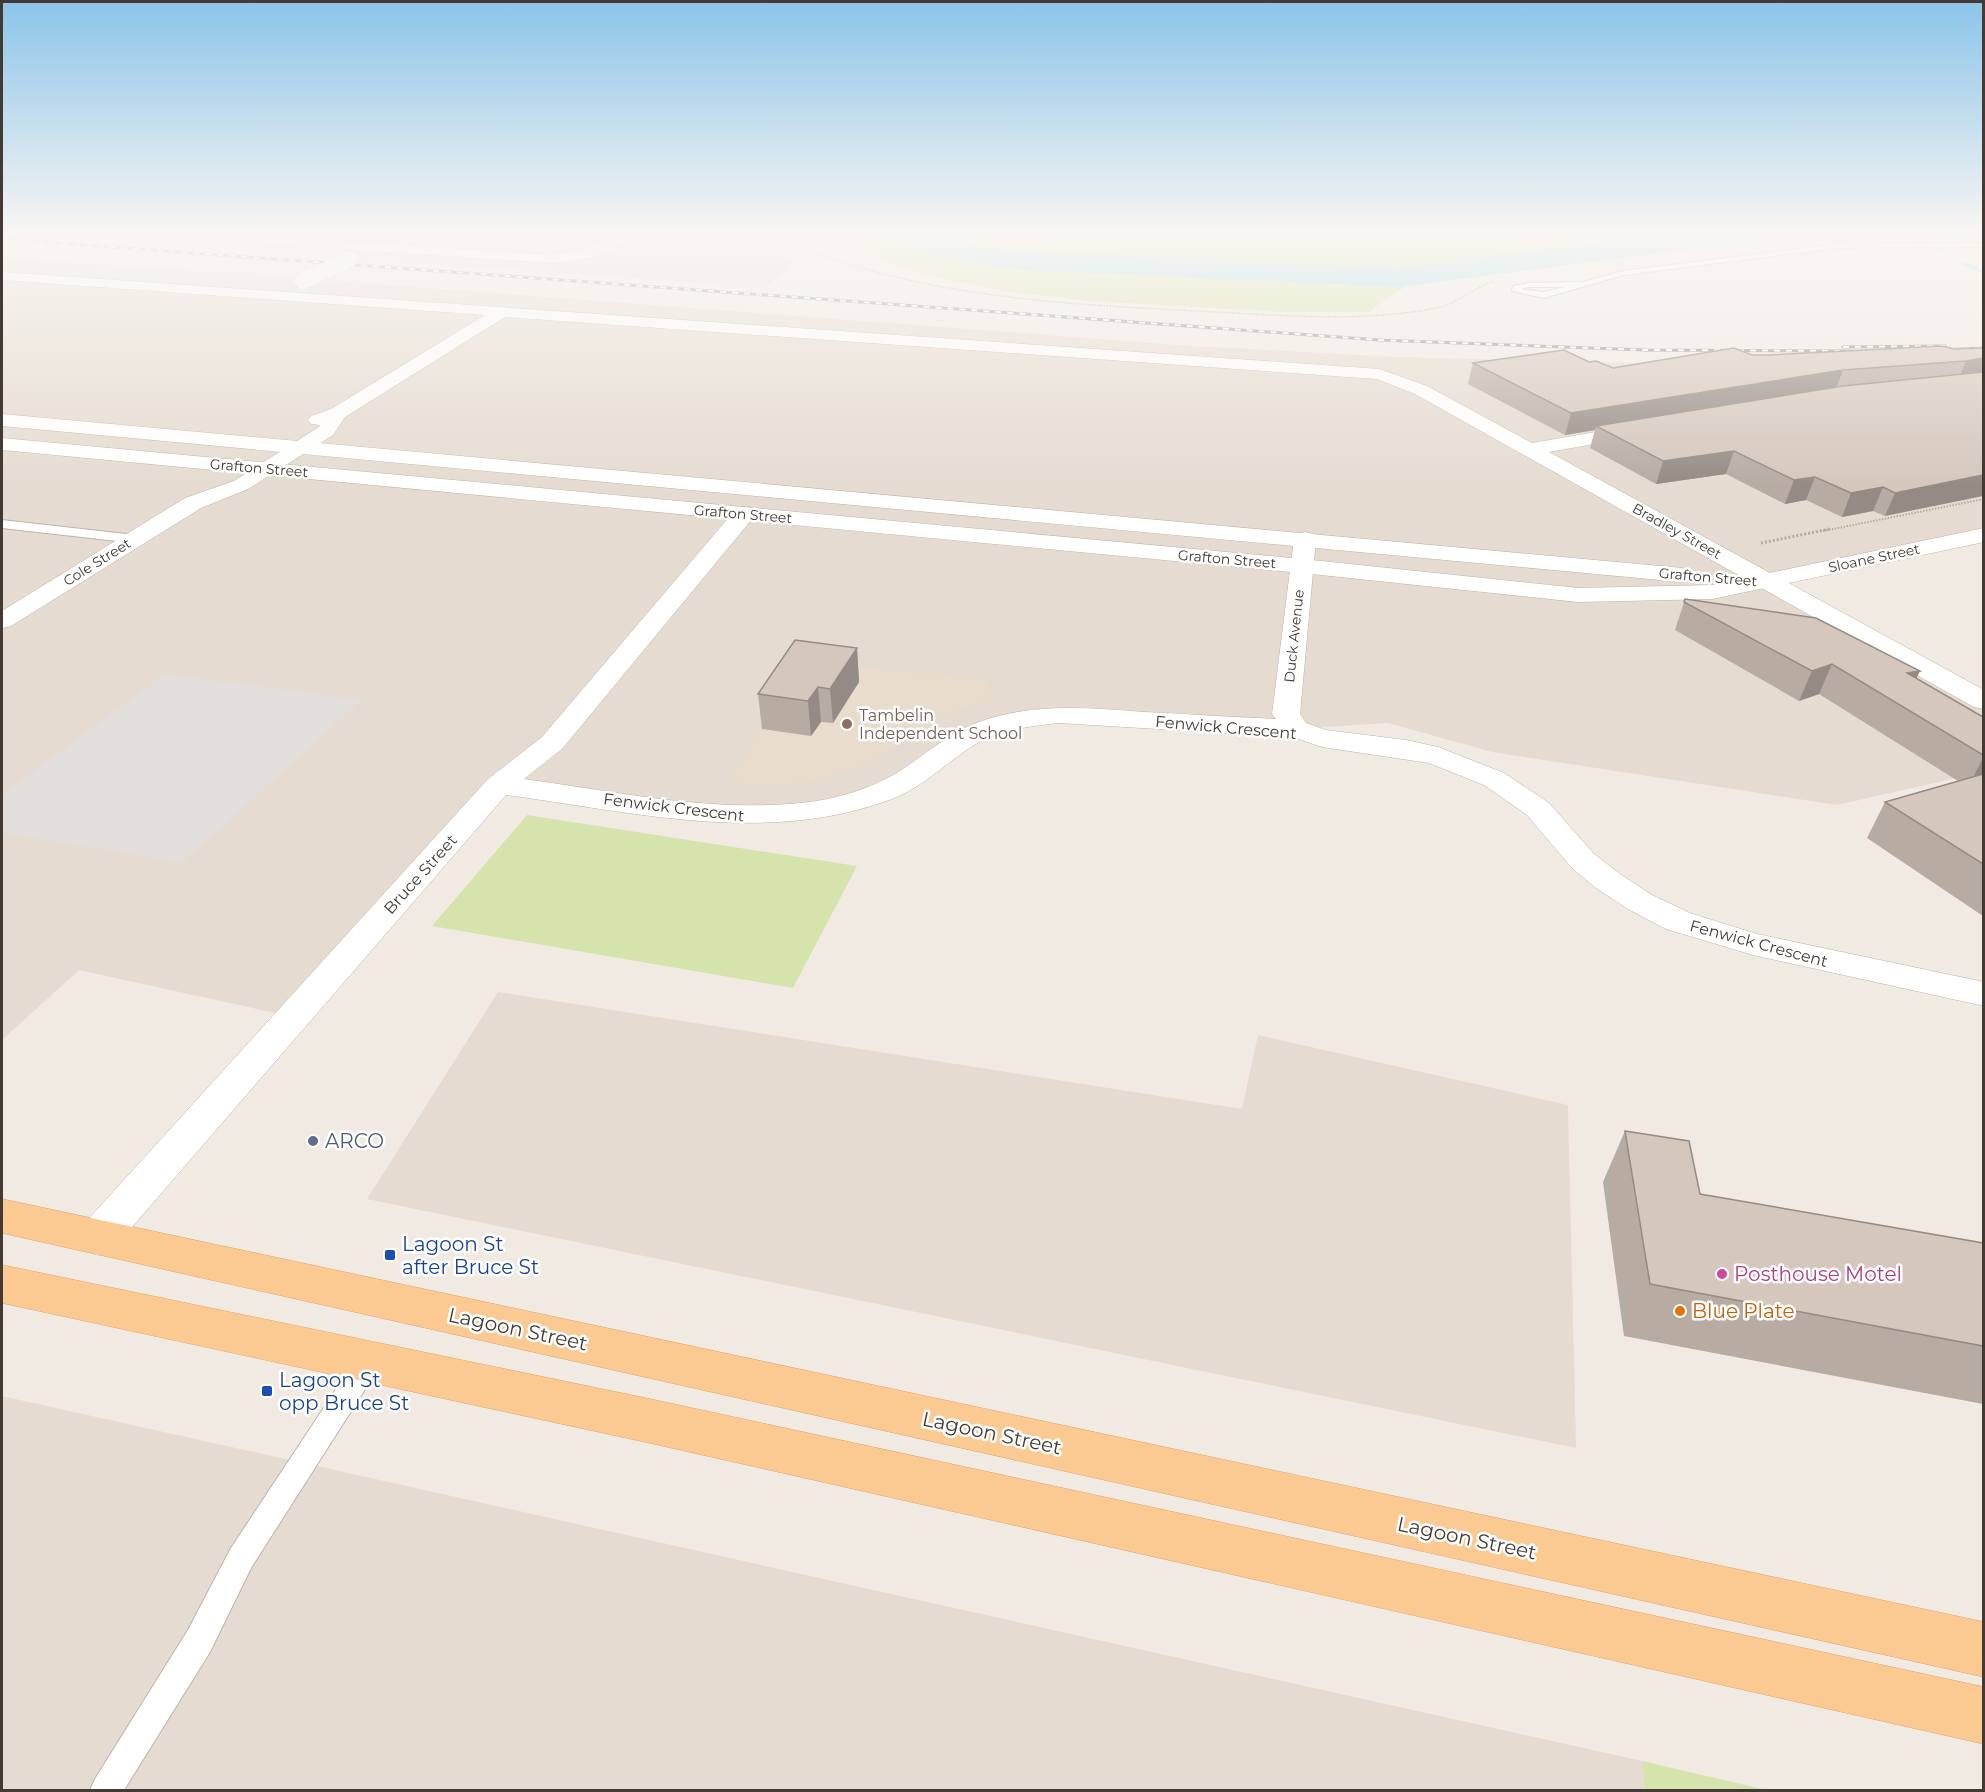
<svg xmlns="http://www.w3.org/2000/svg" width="1985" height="1792" viewBox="0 0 1985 1792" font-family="Montserrat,sans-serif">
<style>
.residential{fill:#e5dbd1}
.education{fill:#eadccd}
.green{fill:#d5e4ac}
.parking{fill:#e1dedb}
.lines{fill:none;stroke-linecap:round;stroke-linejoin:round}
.stream{fill:#a0dbed;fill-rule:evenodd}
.river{fill:#a0dbed;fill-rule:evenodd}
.service-casing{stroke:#bfb3a9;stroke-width:2}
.minor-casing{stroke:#bfb3a9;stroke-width:1}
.tertiary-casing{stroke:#bfb3a9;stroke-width:1}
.primary-casing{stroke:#dfa463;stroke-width:1}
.path-far2{stroke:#bda998;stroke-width:1.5;stroke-dasharray:1.5 1.5;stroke-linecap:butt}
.path-far1{stroke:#bda998;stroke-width:2;stroke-dasharray:1.5 1.5;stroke-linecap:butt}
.path{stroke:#bda998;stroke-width:3;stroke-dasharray:2 2;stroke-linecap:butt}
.service{fill:#fff;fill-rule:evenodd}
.minor{fill:#fff;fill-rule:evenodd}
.tertiary{fill:#fff;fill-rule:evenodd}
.primary{fill:#fbca92;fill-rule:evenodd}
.rail-casing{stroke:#939393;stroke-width:3}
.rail{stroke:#fff;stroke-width:2;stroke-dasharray:6;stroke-linecap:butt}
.minor-bridge-casing{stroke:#bfb3a9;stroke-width:16;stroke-linecap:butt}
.minor-bridge{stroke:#fff;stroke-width:16}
.wall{fill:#b7aba2}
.shaded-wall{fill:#958b84}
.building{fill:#d5c7bc;stroke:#958b84;stroke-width:1.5}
.education-dot{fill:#8d6e63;stroke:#fff;stroke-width:2}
.service-dot{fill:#5c6f8a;stroke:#fff;stroke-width:2}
.transit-dot{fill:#1a4fb4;stroke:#fff;stroke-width:2}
.hotel-dot{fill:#d1479c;stroke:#fff;stroke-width:2}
.food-dot{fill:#e8710a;stroke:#fff;stroke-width:2}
.labels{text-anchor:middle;stroke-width:5;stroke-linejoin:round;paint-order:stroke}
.far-street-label{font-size:14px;fill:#423a33;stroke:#fff}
.education-label{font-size:16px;fill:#785e54;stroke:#fff;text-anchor:start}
.street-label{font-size:16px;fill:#423a33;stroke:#fff}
.near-service-label{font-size:20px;fill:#4e5e75;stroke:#fff;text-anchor:start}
.near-transit-label{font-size:20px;fill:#164399;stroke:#fff;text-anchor:start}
.near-hotel-label{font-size:20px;fill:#b23c85;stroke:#fff;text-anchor:start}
.near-food-label{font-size:20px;fill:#c56008;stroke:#fff;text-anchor:start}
.near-street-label{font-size:20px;fill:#423a33;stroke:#fff}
</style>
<rect width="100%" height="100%" fill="#f1eae3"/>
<path class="residential" d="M238 235H746L794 262 769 284 705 283 370 259 323 280 1191 346 1397 357 1753 366 1983 412V535L1765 581 1983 701V772L1837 805 1492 752 1388 723 1296 729 1019 720 918 772 796 814 499 785 293 1017 79 970 2 1040V257L292 278 363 243Z
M498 992 1242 1109 1258 1035 1568 1105 1576 1448 367 1199Z
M2 1396 1642 1761 1645 1790H2Z"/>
<path class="education" d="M835 664 986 680 994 699 959 710 937 720 877 759 844 773 804 782 768 786 728 782 798 674Z"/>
<path class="green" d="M856 235H1689L1430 270 1368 312H1284L1091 301 1002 291 923 274 880 260 861 244Z
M527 815 857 866 793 988 432 926Z
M1642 1761 1767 1790H1645Z"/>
<path class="parking" d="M165 674 362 700 183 862 2 833V795Z"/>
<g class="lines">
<path class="stream" d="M1899 235H1905L1948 251 1943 252Z
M1963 261 1984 271V274L1961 264Z"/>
<path class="river" d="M892 235H933L1006 251 1400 267 1660 235H1767L1763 241 1752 244 1675 251 1400 287 1006 269 923 253 896 241Z"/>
<defs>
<path id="service" d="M1984 243V247L1837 248 1624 275 1544 298 1512 291 1513 286 1528 283 1583 282 1623 271 1837 244ZM1528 287H1564L1544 292 1521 289Z
M2 520 135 535 141 539 135 543 2 528Z
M369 1350 378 1353 382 1361 378 1369 251 1568 210 1652 124 1790H90L95 1779 188 1630 231 1548 360 1353Z"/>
<path id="minor" d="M178 235H245L552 255 584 250 614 235H630C612 256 578 262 552 263L185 239Z
M2 272 1379 369 1427 386 1532 443 1637 425 1644 427 1647 431 1644 435 1549 452 1984 690V709L1974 707 1415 394 1377 379 505 317 345 417 333 435 248 489 201 508 11 626 2 628V611L185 498 234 481 319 427 320 425 311 424 308 420 311 416 331 409 485 315 2 280Z
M744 507 752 509 755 514 752 519 562 749 524 779C620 792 720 815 817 801 848 796 879 785 906 767 928 752 949 734 974 724 1029 702 1087 708 1144 712 1188 714 1232 717 1276 719L1272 714 1294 539 1297 534 1305 532 1313 534 1316 539 1300 714 1306 723 1326 730 1406 740 1438 747 1504 773 1549 803 1594 854 1620 874 1652 895 1690 913 1757 934 1984 982V1006L1753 955 1666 929 1628 909 1596 888 1572 868 1527 815 1484 785 1429 763 1322 747 1293 737 1058 723C1032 726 1007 729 983 740 951 757 926 786 892 799 766 846 635 812 506 795L113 1249 98 1255 83 1249 77 1237 83 1225 488 779 542 737 736 509Z"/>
<path id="tertiary" d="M2 414 1682 568 1690 570 1694 575 1690 580 1682 582 2 426Z
M2 438 1302 559 1578 588 1712 585 1984 528V542L1712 599 1578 602 1302 573 2 450Z
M1838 631 1914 651 1918 657 1914 663 1905 665 1829 644 1825 639 1829 634Z"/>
<path id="primary" d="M2 1199 1984 1622V1677L2 1233Z
M2 1265 650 1399 1984 1687V1744L650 1443 2 1303Z"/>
</defs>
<use href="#service" class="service-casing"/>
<use href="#minor" class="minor-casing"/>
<use href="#tertiary" class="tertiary-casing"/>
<use href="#primary" class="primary-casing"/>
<path class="path-far2" d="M758 235C814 253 870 273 928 284 1022 303 1120 307 1216 312 1289 316 1364 322 1437 308 1453 305 1476 287 1494 281"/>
<path class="path-far1" d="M1823 531 1984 499"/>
<path class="path" d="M1761 543 1830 529"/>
<use href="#service" class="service"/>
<use href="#minor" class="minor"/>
<use href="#tertiary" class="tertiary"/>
<use href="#primary" class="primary"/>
<defs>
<path id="rail" d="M2 239 1379 340 1645 350 1852 351
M1843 347 1945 346
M1939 350 1984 348"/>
</defs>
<use href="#rail" class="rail-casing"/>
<use href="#rail" class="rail"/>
<defs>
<path id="minor-bridge" d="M303 281 349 259"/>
</defs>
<use href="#minor-bridge" class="minor-bridge-casing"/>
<use href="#minor-bridge" class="minor-bridge"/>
</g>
<path class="wall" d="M1983 348 1885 516 1873 511 1842 517 1806 500 1785 504 1726 474 1656 484 1590 448 1595 430 1565 435 1468 384 1473 363 1589 362 1613 368 1752 355Z
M1685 599 1916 678 1983 717V916L1867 838 1885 802 1958 781 1819 694 1799 701 1675 630Z
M857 648 859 682 833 723 821 722 811 736 762 729 758 694Z
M1625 1131 1700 1194 1983 1243V1404L1624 1336 1603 1182Z"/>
<path class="shaded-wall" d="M1983 358V378L1957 382 1966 361Z
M1843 370 1835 391 1596 426 1595 430 1565 435 1571 413Z
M1734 451 1726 474 1656 484 1663 461Z
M1983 475V496L1885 516 1895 493Z
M1815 477 1806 500 1785 504 1794 480Z
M1883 487 1873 511 1842 517 1851 493Z
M857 648 859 682 833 723 830 689Z
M1832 664 1819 694 1799 701 1812 671Z
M1920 671 1906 700 1907 673Z
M818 687 821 722 811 736 808 701Z
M1983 758V783L1968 787Z"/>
<path class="building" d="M1941 346 1955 349 1983 348V358L1966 361 1843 370 1571 413 1473 363 1564 350 1589 362 1596 361 1613 368 1734 348 1752 355H1768Z
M1983 372V475L1895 493 1883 487 1851 493 1815 477 1794 480 1734 451 1663 461 1596 426 1843 386Z
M1685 599 1816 618 1920 671 1907 673 1983 717V755L1832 664 1812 671 1684 602Z
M795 640 857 648 830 689 818 687 808 701 758 694Z
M1983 774V864L1885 802Z
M1625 1131 1689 1141 1700 1194 1983 1243V1346L1650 1284Z"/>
<linearGradient id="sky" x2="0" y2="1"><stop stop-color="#8bc4ea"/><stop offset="0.48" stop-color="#f9f6f2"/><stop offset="1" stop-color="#f9f6f2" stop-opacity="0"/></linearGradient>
<rect width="1985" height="486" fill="url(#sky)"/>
<circle class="education-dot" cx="847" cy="724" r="6"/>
<circle class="service-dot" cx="313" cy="1141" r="6"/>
<g class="transit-dot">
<rect x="384" y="1249" width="12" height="12" rx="3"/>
<rect x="261" y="1385" width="12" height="12" rx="3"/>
</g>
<circle class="hotel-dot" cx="1722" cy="1274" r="6"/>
<circle class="food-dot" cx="1680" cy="1311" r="6"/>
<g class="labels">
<g class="far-street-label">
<text transform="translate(259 468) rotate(5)" y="5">Grafton Street</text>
<text transform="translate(743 514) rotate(5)" y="5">Grafton Street</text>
<text transform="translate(1677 531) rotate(29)" y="5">Bradley Street</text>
<text transform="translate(1874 558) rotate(-12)" y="5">Sloane Street</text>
<text transform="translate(1227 559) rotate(5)" y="5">Grafton Street</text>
<text transform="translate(97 562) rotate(-32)" y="5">Cole Street</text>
<text transform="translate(1708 577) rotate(5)" y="5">Grafton Street</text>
<text transform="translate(1294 636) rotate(-84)" y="5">Duck Avenue</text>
</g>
<g class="education-label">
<text x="859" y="721">Tambelin<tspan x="859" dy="18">Independent School</tspan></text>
</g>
<g class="street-label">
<text transform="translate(1226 727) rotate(5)" y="6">Fenwick Crescent</text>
<text transform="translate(674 807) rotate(7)" y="6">Fenwick Crescent</text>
<text transform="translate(420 874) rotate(-48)" y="6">Bruce Street</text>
<text transform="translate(1759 943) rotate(15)" y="6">Fenwick Crescent</text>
</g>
<g class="near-service-label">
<text x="325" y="1148">ARCO</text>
</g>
<g class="near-transit-label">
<text x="402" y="1251">Lagoon St<tspan x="402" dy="23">after Bruce St</tspan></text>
<text x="279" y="1387">Lagoon St<tspan x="279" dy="23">opp Bruce St</tspan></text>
</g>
<g class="near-hotel-label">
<text x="1734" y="1281">Posthouse Motel</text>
</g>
<g class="near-food-label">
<text x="1692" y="1318">Blue Plate</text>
</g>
<g class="near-street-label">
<text transform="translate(518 1329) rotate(12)" y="7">Lagoon Street</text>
<text transform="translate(992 1433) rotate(12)" y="7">Lagoon Street</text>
<text transform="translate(1467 1538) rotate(12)" y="7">Lagoon Street</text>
</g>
</g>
<rect width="1985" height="1792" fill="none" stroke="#423a33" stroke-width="6"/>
</svg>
